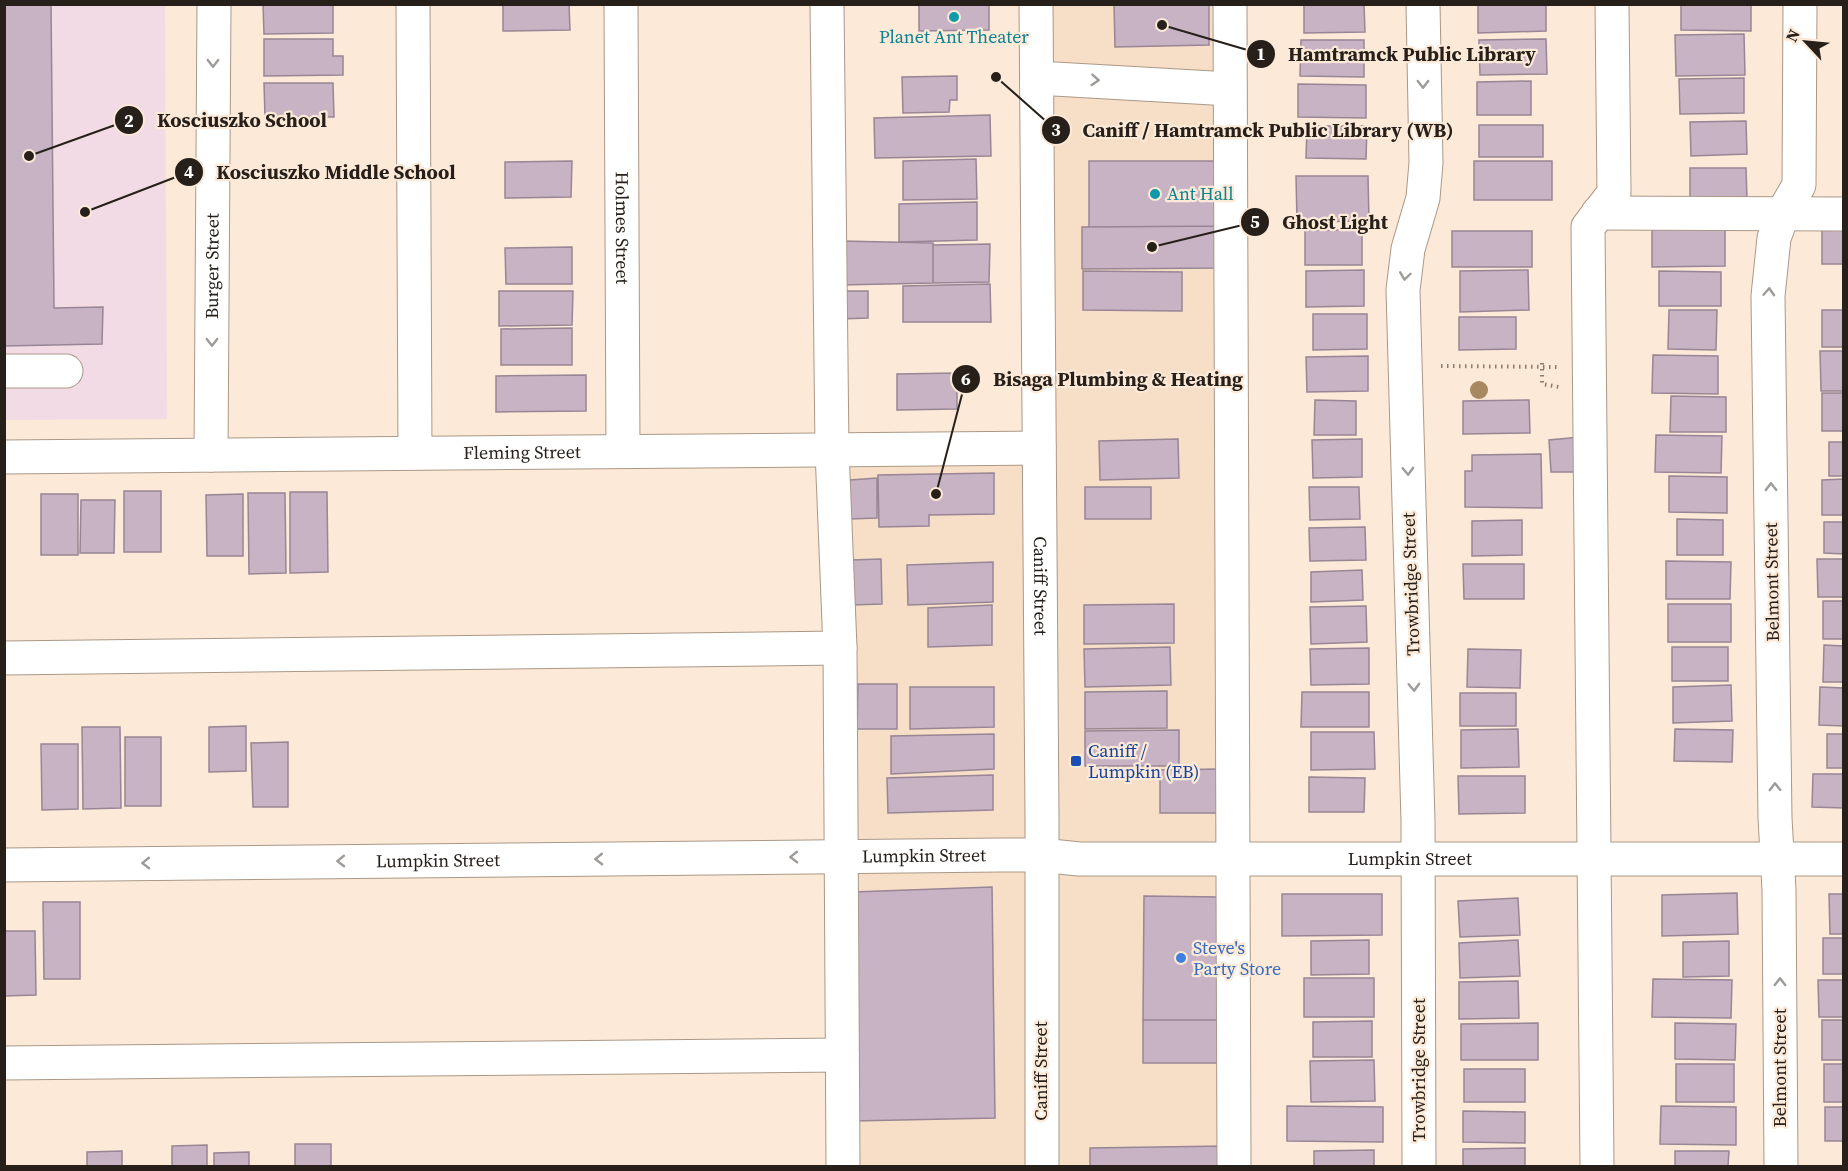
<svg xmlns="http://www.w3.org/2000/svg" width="1848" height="1171" viewBox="0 0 1848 1171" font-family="'Source Serif 4',serif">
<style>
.built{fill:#f7dec6}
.education{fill:#f3dbe5}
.building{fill:#c7b3c4;stroke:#988595;stroke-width:1.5}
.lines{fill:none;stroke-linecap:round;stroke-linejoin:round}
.minor-casing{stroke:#aa9887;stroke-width:35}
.path{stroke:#897c71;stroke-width:4;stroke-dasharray:1.5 4.5;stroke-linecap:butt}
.minor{stroke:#fff;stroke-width:33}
.tree{fill:#a88861}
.oneway{stroke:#9e9b98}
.culture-dot{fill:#0f9aa8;stroke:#fce9d7;stroke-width:2}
.transit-dot{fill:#1a4fb4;stroke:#fce9d7;stroke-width:2}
.shop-dot{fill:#3f7fe0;stroke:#fce9d7;stroke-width:2}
.labels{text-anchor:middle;stroke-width:4.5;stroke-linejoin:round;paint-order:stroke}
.culture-label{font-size:18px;fill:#0d838f;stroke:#fce9d7}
.street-label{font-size:18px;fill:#27201a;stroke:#fce9d7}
.transit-label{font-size:18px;fill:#164399;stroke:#fce9d7;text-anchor:start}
.shop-label{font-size:18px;fill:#366cbe;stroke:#fce9d7;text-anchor:start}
.leader{fill:none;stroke:#27201a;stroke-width:2}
.callout-dot{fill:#27201a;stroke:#fce9d7;stroke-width:2}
.mark-label{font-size:18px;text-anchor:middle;font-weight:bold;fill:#fff}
.callout-label{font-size:20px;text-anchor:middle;font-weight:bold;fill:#27201a;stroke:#fce9d7;stroke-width:4.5;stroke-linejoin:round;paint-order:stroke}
</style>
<rect width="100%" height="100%" fill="#fce9d7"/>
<path class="built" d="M1036 5H1230L1244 1166H843L832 450 1039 448Z"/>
<path class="education" d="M4 5H165L167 419 5 420Z"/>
<path class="building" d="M4 4H51L54 308 103 307 102 344 4 346Z
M263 4H333V33L264 34Z
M503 4H569L570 30 503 31Z
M919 4H989V30L919 31Z
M1114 4H1209V45L1115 47Z
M1304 4H1364L1365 32 1304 33Z
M1478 4H1546V31L1478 33Z
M1681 4H1751V31L1681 30Z
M1744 34 1745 75 1676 76 1675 35Z
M264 39H333V56H343V75L264 76Z
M1546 39 1547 74 1480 75 1479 40Z
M1301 40H1364V77L1300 76Z
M957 76V100H950L949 112 903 113 902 77Z
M1744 78V113L1680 114 1679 79Z
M1531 81V115H1477V82Z
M264 83H333L334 117H265Z
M1298 84 1366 85V118L1298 117Z
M990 115 991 156 875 158 874 118Z
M1746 121 1747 154 1691 156 1690 122Z
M1479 125H1543V157H1479Z
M1307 126H1367L1366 159 1306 158Z
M976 159 977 199 903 200V161Z
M572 161 571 197 505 198V162Z
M1089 161H1221V226L1089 227Z
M1474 161H1552V200H1474Z
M1690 168H1746L1747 200H1690Z
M1296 176H1368L1369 221 1297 222Z
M977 202V240L899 242V204Z
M1221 226V268L1082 269V227Z
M1725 228V266L1652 267V229Z
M1822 229H1844V264H1822Z
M1305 230H1362V265H1305Z
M1452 231H1532V267H1452Z
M841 241 933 243V283L840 285Z
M990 244 989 282 933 283V245Z
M572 247V284H506L505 248Z
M1364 270V306L1306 307V271Z
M1528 270 1529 310 1460 312V271Z
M1083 271 1182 272V311L1083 310Z
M1659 271 1721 272V306H1659Z
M990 284 991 322H903V286Z
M499 291H573L572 325 499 326Z
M840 291H868V318L840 319Z
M1669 310H1717L1716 350 1668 349Z
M1822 310H1844V347H1822Z
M1313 314H1367V349L1313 350Z
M1459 317H1516V349L1459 350Z
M572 328V365H501V329Z
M1820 351H1844V391H1821Z
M1653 355 1718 356V394L1652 393Z
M1368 356V391L1307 392 1306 357Z
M957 373V409L897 410V374Z
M586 375V411L496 412V376Z
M1822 393H1844V431H1822Z
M1671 396 1726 397V432H1670Z
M1315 400 1356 401V435H1314Z
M1529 400 1530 433 1463 434V401Z
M1656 435 1722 436 1721 473 1655 472Z
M1580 437 1581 472H1551L1549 440Z
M1178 439 1179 478 1100 480 1099 441Z
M1362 439V477L1313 478 1312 440Z
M1829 442H1844V476H1829Z
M1541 454 1542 508 1465 507V471H1472V455Z
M994 473V514L929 515V526L879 527 878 475Z
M1669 476 1727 477V513L1669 512Z
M877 478V518L850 519V480Z
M1844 479V515H1822V480Z
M1085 487H1151V519H1085Z
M1309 487H1359L1360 519 1310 520Z
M124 491H161V552H124Z
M290 492H327L328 572 290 573Z
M248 493H285L286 573 249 574Z
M41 494H78V555H41Z
M243 494V556H207L206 495Z
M81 500H115L114 553H80Z
M1677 519 1723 520V555H1677Z
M1522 520V555L1472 556V521Z
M1824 522H1844V554L1824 553Z
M1365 527 1366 560 1310 561 1309 528Z
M881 559 882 604 851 605V560Z
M1817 559H1844V597H1818Z
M1666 561 1731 562 1730 599H1666Z
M993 562V602L908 605 907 565Z
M1463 564H1524V599H1464Z
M1362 570 1363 600 1311 602V572Z
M1823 601H1844V639H1823Z
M1174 604V643L1084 644V605Z
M1668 604H1731V642H1668Z
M992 605V645L928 647V608Z
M1366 606 1367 642 1311 644 1310 607Z
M1824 645 1844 646V682H1823Z
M1170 647 1171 685 1085 687 1084 649Z
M1672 647H1728V681H1672Z
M1369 648V684L1311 685 1310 649Z
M1468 649 1521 650 1520 688 1467 687Z
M858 684H897V729H857Z
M1731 685 1732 721 1673 723V687Z
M910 687H994V727L910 729Z
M1820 687 1844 688V726L1819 725Z
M1167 691V728L1085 729V692Z
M1302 692H1369V727H1301Z
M1460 693H1516V726H1460Z
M246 726V771L209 772V727Z
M82 727H120L121 808 83 809Z
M1518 729 1519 767 1461 768V730Z
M1675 729 1733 730 1732 762 1674 761Z
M1179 730V766H1085V731Z
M1311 732H1374L1375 769 1311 770Z
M994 734V769L891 774V736Z
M1827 734H1844V768H1827Z
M125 737H161V806H125Z
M288 742V807H253L251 743Z
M41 744H78V809L42 810Z
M1219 769 1220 813H1160V770Z
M1813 774H1844V808L1812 807Z
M993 775V810L888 813 887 778Z
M1458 776H1525V813L1459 814Z
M1309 777 1365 778 1364 812H1309Z
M992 887 995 1118 853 1121V892Z
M1737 893 1738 934 1662 936V895Z
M1282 894H1382V935L1282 936Z
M1829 894H1844V934H1830Z
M1144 896 1219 897V1020H1143Z
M1518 898 1520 935 1460 937 1458 901Z
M43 902H80V979H44Z
M4 931H35L36 995 4 996Z
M1823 938H1844V974H1823Z
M1369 940V974L1311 975V941Z
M1518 940 1520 976 1460 978 1459 943Z
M1729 941V976L1683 977V942Z
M1304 978H1374V1017H1304Z
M1653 979 1732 980 1731 1018 1652 1017Z
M1818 980H1844V1017H1819Z
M1518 981 1519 1018 1459 1019V982Z
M1143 1020H1219L1218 1063H1143Z
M1822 1020H1844V1060H1822Z
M1372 1021V1057H1313V1022Z
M1538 1023V1060H1461V1024Z
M1675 1023 1736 1024 1735 1060 1675 1059Z
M1374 1060 1375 1101 1311 1102 1310 1061Z
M1676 1064H1734V1102H1676Z
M1824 1064H1844V1102H1824Z
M1464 1069H1525V1102H1464Z
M1287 1106 1383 1107V1142L1287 1141Z
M1661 1106 1736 1107V1145L1660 1144Z
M1825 1107H1844V1141H1825Z
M1463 1111 1525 1112V1143L1463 1142Z
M295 1144H331V1166H295Z
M207 1145V1166H172V1146Z
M1225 1146V1166H1090V1148Z
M1525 1148V1166H1463V1149Z
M1374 1150V1166H1314V1151Z
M122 1151V1166H87V1152Z
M1675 1151H1729L1728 1166H1675Z
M249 1152V1166H214V1153Z"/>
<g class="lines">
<defs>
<g id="minor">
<path d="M413 4 415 453"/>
<path id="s1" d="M621 4 623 451"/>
<path d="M827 4 832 450 840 648 843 1166"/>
<path id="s2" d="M1036 4 1042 818V1166"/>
<path d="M1230 4 1234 1166"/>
<path d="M1037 78 1230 89"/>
<path d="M1598 213 1844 214"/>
<path d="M4 371H66"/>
<path id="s3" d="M211 455 214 4"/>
<path id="s4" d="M4 457 1039 448"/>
<path d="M4 658 840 648"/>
<path id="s5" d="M4 865 1001 855H1041L1079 859H1844"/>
<path d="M4 1063 842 1055"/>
<path d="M1419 1166 1418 821 1403 290 1408 249 1423 198 1426 163 1423 4"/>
<path d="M1597 1166 1588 227 1614 193 1612 4"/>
<path d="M1781 1166 1779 890 1775 818 1768 296 1774 238 1784 211 1799 185 1800 4"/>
</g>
</defs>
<use href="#minor" class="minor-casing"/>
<path class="path" d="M1542 363V384L1559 387
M1441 366 1557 367"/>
<use href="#minor" class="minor"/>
</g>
<circle class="tree" cx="1479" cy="390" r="9"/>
<defs><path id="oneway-chevron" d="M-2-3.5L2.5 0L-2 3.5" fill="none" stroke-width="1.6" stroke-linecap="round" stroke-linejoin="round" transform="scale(1.5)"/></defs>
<g class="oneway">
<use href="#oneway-chevron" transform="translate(213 63) rotate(90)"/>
<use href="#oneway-chevron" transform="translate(1095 80) rotate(4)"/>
<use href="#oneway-chevron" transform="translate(1423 84) rotate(90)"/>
<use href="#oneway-chevron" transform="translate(1405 276) rotate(98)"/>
<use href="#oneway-chevron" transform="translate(1769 292) rotate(-87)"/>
<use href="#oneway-chevron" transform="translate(212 342) rotate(90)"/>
<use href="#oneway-chevron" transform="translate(1408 471) rotate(88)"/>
<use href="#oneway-chevron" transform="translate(1771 487) rotate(-91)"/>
<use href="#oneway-chevron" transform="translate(1414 687) rotate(88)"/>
<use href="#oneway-chevron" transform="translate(1775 787) rotate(-91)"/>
<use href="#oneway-chevron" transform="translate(794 857) rotate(179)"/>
<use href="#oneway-chevron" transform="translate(599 859) rotate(179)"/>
<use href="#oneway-chevron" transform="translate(341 861) rotate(179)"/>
<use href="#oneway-chevron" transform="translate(146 863) rotate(179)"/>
<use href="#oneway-chevron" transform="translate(1780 982) rotate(-90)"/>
</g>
<g class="culture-dot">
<circle cx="954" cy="17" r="6"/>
<circle cx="1155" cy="194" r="6"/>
</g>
<rect class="transit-dot" x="1070" y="755" width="12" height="12" rx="3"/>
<circle class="shop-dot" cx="1181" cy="958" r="6"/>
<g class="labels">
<g class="culture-label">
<text x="954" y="43">Planet Ant Theater</text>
<text x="1167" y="200" text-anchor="start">Ant Hall</text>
</g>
<g class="street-label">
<text dy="6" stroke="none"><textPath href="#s1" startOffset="224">Holmes Street</textPath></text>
<text dy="6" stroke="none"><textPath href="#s3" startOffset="189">Burger Street</textPath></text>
<text dy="6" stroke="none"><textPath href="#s4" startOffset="518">Fleming Street</textPath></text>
<text transform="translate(1772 582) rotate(-91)" y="6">Belmont Street</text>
<text transform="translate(1411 584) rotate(-92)" y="6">Trowbridge Street</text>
<text dy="6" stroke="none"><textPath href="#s2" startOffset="582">Caniff Street</textPath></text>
<text dy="6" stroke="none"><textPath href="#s5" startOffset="920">Lumpkin Street</textPath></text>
<text dy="6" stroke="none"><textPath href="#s5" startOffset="1406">Lumpkin Street</textPath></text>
<text dy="6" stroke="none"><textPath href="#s5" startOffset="434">Lumpkin Street</textPath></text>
<text transform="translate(1780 1068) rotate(-90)" y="6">Belmont Street</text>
<text transform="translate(1419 1070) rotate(-90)" y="6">Trowbridge Street</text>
<text transform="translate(1041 1071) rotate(-90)" y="6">Caniff Street</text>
</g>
<g class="transit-label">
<text x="1088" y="757">Caniff /<tspan x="1088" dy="21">Lumpkin (EB)</tspan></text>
</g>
<g class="shop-label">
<text x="1193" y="954">Steve's<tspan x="1193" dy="21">Party Store</tspan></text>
</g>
</g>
<path class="leader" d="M1162 25L1261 54M29 156L129 120M996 77L1056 130M85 212L189 172M1152 247L1255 222M936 494L966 379"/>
<g class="callout-dot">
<circle cx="1162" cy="25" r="6"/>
<circle cx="29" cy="156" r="6"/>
<circle cx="996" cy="77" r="6"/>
<circle cx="85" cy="212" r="6"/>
<circle cx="1152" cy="247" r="6"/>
<circle cx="936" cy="494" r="6"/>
<circle cx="1261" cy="54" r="15"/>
<circle cx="129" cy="120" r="15"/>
<circle cx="1056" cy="130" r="15"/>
<circle cx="189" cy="172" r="15"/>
<circle cx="1255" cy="222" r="15"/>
<circle cx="966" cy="379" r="15"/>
</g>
<g class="mark-label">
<text x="1261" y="60">1</text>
<text x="129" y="127">2</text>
<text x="1056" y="136">3</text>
<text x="189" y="178">4</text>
<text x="1255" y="228">5</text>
<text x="966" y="385">6</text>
</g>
<g class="callout-label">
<text x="1412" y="61">Hamtramck Public Library</text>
<text x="242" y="127">Kosciuszko School</text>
<text x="1268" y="137">Caniff / Hamtramck Public Library (WB)</text>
<text x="336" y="179">Kosciuszko Middle School</text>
<text x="1335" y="229">Ghost Light</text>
<text x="1118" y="386">Bisaga Plumbing &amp; Heating</text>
</g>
<rect width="1848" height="1171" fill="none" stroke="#27201a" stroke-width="12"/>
<g transform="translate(1806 42) rotate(296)" stroke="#fce9d7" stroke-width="4.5" paint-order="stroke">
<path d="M0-4.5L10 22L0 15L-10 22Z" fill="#27201a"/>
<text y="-9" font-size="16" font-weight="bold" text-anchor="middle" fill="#27201a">N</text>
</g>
</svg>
